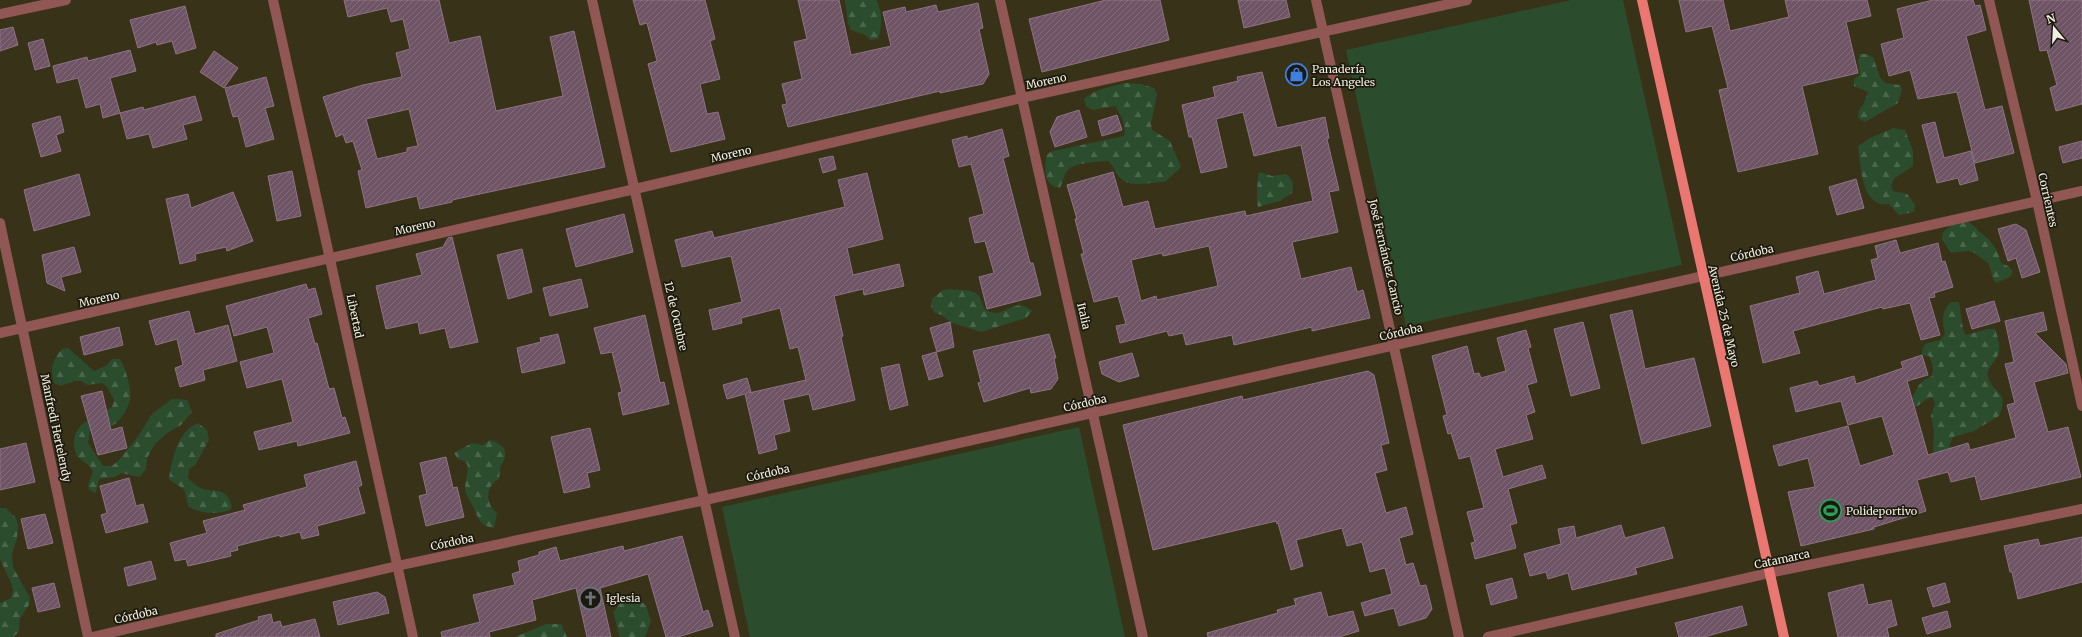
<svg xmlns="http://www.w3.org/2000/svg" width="2082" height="637" viewBox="0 0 2082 637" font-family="Merriweather,serif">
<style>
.grass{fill:#2b4d2d}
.forest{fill:url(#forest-firs)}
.building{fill:url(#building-hatch);stroke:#8f7384;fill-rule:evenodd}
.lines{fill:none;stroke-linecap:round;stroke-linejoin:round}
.minor{stroke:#905754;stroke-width:10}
.major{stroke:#eb7773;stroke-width:10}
.labels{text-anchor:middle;stroke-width:3.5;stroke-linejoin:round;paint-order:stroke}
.poi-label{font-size:11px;fill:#f2efdf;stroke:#1c1a0f;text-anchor:start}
.street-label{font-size:11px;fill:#f2efdf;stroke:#1c1a0f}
</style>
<defs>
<pattern id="forest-firs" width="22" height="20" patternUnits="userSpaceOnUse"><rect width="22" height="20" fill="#2b4d2d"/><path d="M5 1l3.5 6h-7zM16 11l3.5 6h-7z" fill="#4a674b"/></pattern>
<pattern id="building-hatch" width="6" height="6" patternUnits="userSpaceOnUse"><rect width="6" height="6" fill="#6e5464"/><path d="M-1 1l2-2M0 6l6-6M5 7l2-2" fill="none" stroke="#836d7a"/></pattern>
</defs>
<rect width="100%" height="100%" fill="#383218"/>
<path class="grass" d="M1571 0H1623L1682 265 1406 326 1346 50Z
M1079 427 1125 637H750L722 507Z"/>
<path class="forest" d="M845 0H876C883 11 882 27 878 39L871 40 865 35 851 30 848 24Z
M1860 54H1867L1873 57 1880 77 1885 83 1899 85 1902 89 1898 103 1865 122 1858 118 1859 110 1863 105 1868 92 1854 86V79L1860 75 1858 61Z
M1125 83 1140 84 1154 88 1157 94 1151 123 1152 130 1170 141 1181 167 1165 182C1153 182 1131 188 1121 179 1116 173 1114 166 1108 161 1097 162 1080 162 1070 168 1064 172 1063 182 1060 188 1043 186 1044 168 1047 154L1053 151 1124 136C1127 124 1121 116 1115 106L1092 110 1086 106 1084 99C1095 89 1111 87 1125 83Z
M1893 128 1905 130 1913 151V166L1895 178 1891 185 1893 191 1907 194 1915 205 1914 212 1899 215 1889 204C1861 209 1861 165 1858 146L1870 138Z
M1259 172 1272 176 1286 174C1293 180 1294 184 1292 193L1280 201 1258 207C1256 201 1257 178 1259 172Z
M1968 222C1974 225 1975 228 1980 232 1992 242 1997 248 2001 263L2008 266 2013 271 2010 277 1996 283C1991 277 1992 272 1989 265 1988 262 1985 261 1982 259 1968 246 1966 254 1950 252L1942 239 1943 232 1954 223Z
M950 289C958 291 972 288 978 295 983 301 981 309 990 312 1007 317 1014 296 1032 311L1026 318 981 332 950 322 942 315 935 313 931 307 932 299 943 290Z
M1951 302H1959L1963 329 1966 335 1987 329H1995C1998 338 2002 348 1997 357 1994 363 1986 368 1988 377 1993 394 2010 391 1999 416L1974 431 1953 437 1950 444V451L1939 456 1933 452 1934 430 1931 416 1935 403 1932 397C1924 399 1922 405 1914 407L1909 402C1919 390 1914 384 1932 376 1934 368 1933 364 1929 356L1922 355V350L1925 344 1940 340 1945 335C1943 321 1940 313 1951 302Z
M68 348 94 371 107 365 112 359H119C125 364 132 391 130 399 130 405 121 420 116 423 111 428 97 429 90 431L88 443 103 466H112L119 460 137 438 152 414 172 399 187 400 192 412 181 425 167 433 155 444 147 458 146 469 140 477 121 473 115 477 99 479 96 493 89 490 88 485 93 472C90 463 84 464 78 457 75 454 74 447 74 443 74 421 97 417 112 407L114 400 107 387 102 383 87 385 81 381H74L61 386 54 383C50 369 52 360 62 349Z
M198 423 207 430 209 440 195 465 189 469 188 478C192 482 196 486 201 488 216 494 225 485 232 506L230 510C217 515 200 514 188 506 184 482 184 492 169 479 172 460 177 431 198 423Z
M489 440C499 442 509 449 504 460 503 463 501 463 501 466 499 470 500 475 499 479 485 486 485 504 497 513L494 528C479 526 478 517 472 504 470 500 466 496 465 490 464 480 471 472 466 462L458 459 454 453 472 443 483 445Z
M0 508H6L16 518 18 525 17 539 12 553 13 567 30 598 29 605 20 618 19 632 13 637H0V603L11 598 13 590 11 583 0 559Z
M636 596 646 606 651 621 645 637H620L613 612 623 600Z
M546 624H561L567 637H515Z"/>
<path class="building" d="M344 0H439L449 43 480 36 496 111 563 96 550 37 574 31 605 167 452 200V202L420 209 417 196 366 208 358 171 362 170 353 141 346 143 343 134 336 137 323 97 363 85 402 77 396 53 410 49 403 19 391 22 387 8 348 17ZM409 109 418 146 407 148V152L377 159 366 119Z
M633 0H705L715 39 710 41 720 79 700 84 707 114 718 112 725 139 671 152 648 64 657 61 647 23 640 25Z
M798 0H839L851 55 891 46 883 12 905 7 906 12 936 5 938 12 978 3 983 28 979 29 989 74 983 84 940 93V91L788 127 782 105 787 104 782 84 802 79 794 42 807 39Z
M1106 0H1160L1169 40 1042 72 1029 19Z
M1238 0H1286L1290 17 1244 28Z
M1679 0H1723L1730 31 1789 17 1785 0H1867L1871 16 1846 22 1858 73 1802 86 1818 154 1738 172 1719 90 1728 88 1712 26 1686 32Z
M1933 0H1973L1975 6 1980 5 1986 30 1966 36 1985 110 2002 106 2014 153 1975 163 1957 92 1918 99 1910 70 1889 76 1881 44 1904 38 1897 9Z
M2029 0H2082V104L2056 111 2050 88 2057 85 2047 50 2040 51Z
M185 6 196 48 176 54 172 41 157 45 156 42 138 48 130 20Z
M13 27 18 45 0 51V30Z
M43 39 50 66 35 70 28 43Z
M130 50 136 71 110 78 120 113 103 118 100 104 86 108 78 78 57 83 53 66 87 57 88 61Z
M214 51 238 68 224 88 200 72Z
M1262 72 1277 128 1325 117 1329 138 1327 139 1339 190 1329 192 1338 232 1292 242 1301 279 1351 267 1357 292 1363 290 1370 318 1312 331V327L1234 345 1232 335 1186 345 1183 333 1169 336 1167 331 1120 343 1116 326 1126 324 1118 296 1094 302 1081 254H1084L1075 219H1077L1067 185 1113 172 1123 207 1148 201 1155 229 1245 211 1246 216 1313 201 1301 145 1254 156 1243 112 1216 119 1227 167 1201 173 1192 137H1189L1182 105 1215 97 1213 87 1238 81 1237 77ZM1209 246 1218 286 1157 300 1156 296 1141 301 1131 260 1162 253 1163 256Z
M266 77 274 106 265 108 274 139 246 147 238 116 233 117 225 88Z
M195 96 202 120 183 125 187 139 153 148 149 134 127 139 120 113 143 107 144 110Z
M1079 110 1087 137 1055 147 1050 132 1057 117Z
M1117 115 1122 130 1102 136 1098 121Z
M60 116 64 132 56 135 61 151 41 157 32 124Z
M1935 122 1944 158 1971 151 1978 180 1960 185 1958 178 1937 183 1922 125Z
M1002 129 1009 156 1003 158 1030 263H1033L1041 295 987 309 979 277 994 273 985 241 975 243 969 218 984 214 971 164 959 167 952 140 967 136V139Z
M2082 141V158L2063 163 2059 147Z
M833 156 836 169 823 173 819 159Z
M292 171 301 216 277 221 268 176Z
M867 173 883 239 847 248 853 275 899 264 904 286 864 295 863 289 834 296 843 336 841 337 855 400 813 410 809 394 783 400 790 431 774 435 777 449 759 454 745 394 727 399 723 385 747 378 751 392 749 393 806 380 798 347 790 349 780 308 741 318 742 323 713 330 709 310 742 302 731 256 682 267 675 240 712 231 714 238 845 207 838 180Z
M79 174 90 215 34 231 24 190Z
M1856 179 1864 208 1837 215 1829 187Z
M233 192 253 241 227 251 226 247 195 254 196 260 180 264 166 199 188 194 191 208Z
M624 214 633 252 576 267 566 229Z
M2016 224 2026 230 2040 272 2022 278 2016 258 2008 261 1998 229Z
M452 237 478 342 450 348 445 328 420 334 418 322 386 329 376 286 422 275 416 254 443 247 448 238Z
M1896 240 1900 253 1938 243 1942 262 1945 261 1953 287 1934 293 1935 297 1929 298 1940 335 1921 340 1910 303 1883 309 1882 307 1793 331 1800 353 1763 363 1750 306 1800 293 1796 277 1818 271 1824 294 1876 280 1871 260 1878 258 1875 246Z
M74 247 81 272 61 277 65 291 47 283 42 255Z
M522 249 532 292 508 299 497 255Z
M581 279 588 307 550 316 543 288Z
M306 284 308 290 315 288 322 314 308 318 315 344 317 343 329 389 334 388 342 418 345 417 350 433 298 446 297 441 259 450 254 432 293 422 282 379 247 388 240 362 274 353 267 327 234 336 226 306Z
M1994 301 2000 321 1972 329 1966 309Z
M1632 310 1645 369 1694 358 1711 426 1642 444 1610 315Z
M189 311 195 334 228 325 237 361 203 370 205 380 180 387 175 368 183 365 177 339 156 345 149 321Z
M2043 312 2047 330 2035 333 2066 364 2068 373 2034 382 2048 432 2068 427 2081 477 1981 500 1975 476 1951 482 1948 472 1917 480 1926 511 1874 527V529L1801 546 1788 492 1815 487 1808 458 1779 466 1773 446 1848 426 1860 466 1894 455 1882 416 1848 425 1841 401 1796 412 1790 388 1817 381 1819 386 1854 376 1856 384 1903 368 1901 362 1922 355 1928 375 1907 381 1928 455 1968 443 1970 450 2016 438 2007 405 2015 403 2005 364 2014 362 2005 321Z
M645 315 660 383 664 382 669 404 623 415 618 393 622 392 612 352 601 354 594 328Z
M950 322 954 347 937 352 930 328Z
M1583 322 1600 388 1571 396 1554 329Z
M119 327 123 345 84 355 80 337Z
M1526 330 1531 347 1528 348 1537 382 1527 385 1535 412 1526 415 1533 439 1495 449 1503 477 1542 465 1546 478 1508 489 1517 523 1510 525 1516 548 1475 559 1471 543 1475 542 1467 512 1484 508 1470 456 1459 459 1451 433 1448 434 1443 416 1447 415 1432 356 1467 346 1474 374 1479 373 1481 378 1506 371 1497 338Z
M558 334 565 363 522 373 517 348 541 342 540 338Z
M1049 334 1056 358H1054L1058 379 1051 389 1031 393 1030 388 984 402 978 383 981 382 973 351Z
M936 352 943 376 929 380 922 356Z
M1132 353 1139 376 1119 382 1102 374 1099 362Z
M899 364 908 405 890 410 881 368Z
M1368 371 1374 375 1389 443 1381 445 1387 470 1375 473 1386 513 1406 507 1413 534 1399 538 1406 565 1413 563 1420 586 1426 585 1432 609 1426 618 1399 626 1394 608 1365 616 1361 603 1392 594 1385 568 1370 572 1362 542 1347 546 1342 528 1296 540 1303 566 1291 570 1278 523 1277 524 1276 521 1153 550 1123 425 1242 396 1243 400Z
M102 391 111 430 122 427 127 448 98 455 81 396Z
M590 428 600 470 587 473 590 487 564 493 551 437Z
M26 443 35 482 0 490V449Z
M446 457 453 488 457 487 464 517 426 526 419 496 427 494 420 463Z
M356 461 362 485 358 487 365 513 317 526 319 535 302 539 300 532 280 537V535L237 546 238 550 230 552 231 556 210 561 188 566 186 559 175 561 170 543 207 533 203 521 245 510 243 505 307 487 304 475Z
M129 478 136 506 143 504 148 522 106 533 101 515 107 513 100 486Z
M45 514 53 543 28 549 21 519Z
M1621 525 1625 538 1664 527 1673 558 1635 568 1637 574 1572 590 1568 573 1548 579 1546 572 1530 576 1524 554 1561 544 1558 529 1574 526 1576 538Z
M682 536 703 612 708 610 713 626 678 637H666L648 574 600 588 611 637H587L576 588 532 600 536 620 489 632 490 637H442L441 632 480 622 473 595 515 585 512 574 520 571 518 561 539 555V552L556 547 560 561 623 546 624 551Z
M2082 537V582L2018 599 2012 572H2010L2004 546 2038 539 2040 546Z
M151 561 156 579 128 586 124 568Z
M1512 578 1517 598 1491 605 1486 585Z
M54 583 60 607 38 612 32 588Z
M1945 583 1950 602 1933 607 1927 588Z
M1863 584 1868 605 1891 600 1897 625 1887 628 1889 637H1838L1828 593Z
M377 592 385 597 389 613 338 625 333 602Z
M1321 592 1328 617 1353 611 1359 631 1339 637H1208L1207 633 1278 613 1277 610 1296 605 1294 599Z
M1742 606 1747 625 1704 637H1679L1675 623Z
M1947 611 1951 627 1927 634 1922 618Z
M271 614 273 623 280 621 282 627 315 619 320 637H216V634L259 620 258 617Z"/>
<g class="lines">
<path class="minor" d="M273 0 413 637
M592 0 735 637
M1000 0 1143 637
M1316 0 1459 637
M1989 0 2037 201 2082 406
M0 14 66 0
M0 223 88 637
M0 333 635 189 1022 98 1467 0
M92 637 397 566 705 500 2082 191
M1488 637 1769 573 2082 509"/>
<path class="major" d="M1642 0 1784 637"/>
</g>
<defs>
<symbol id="shop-ring" viewBox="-11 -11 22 22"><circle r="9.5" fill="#1c1a0f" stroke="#3f7fe0" stroke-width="1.5"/><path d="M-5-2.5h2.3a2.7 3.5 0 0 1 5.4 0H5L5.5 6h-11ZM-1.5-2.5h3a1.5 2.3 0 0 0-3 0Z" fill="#3f7fe0"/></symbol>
<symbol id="stadium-ring" viewBox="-11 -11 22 22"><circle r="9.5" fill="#1c1a0f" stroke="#2e9e5b" stroke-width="1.5"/><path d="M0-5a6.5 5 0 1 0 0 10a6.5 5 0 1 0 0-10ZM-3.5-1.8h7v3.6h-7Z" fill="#2e9e5b"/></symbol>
<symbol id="church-ring" viewBox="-11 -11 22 22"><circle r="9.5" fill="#1c1a0f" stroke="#6b7280" stroke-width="1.5"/><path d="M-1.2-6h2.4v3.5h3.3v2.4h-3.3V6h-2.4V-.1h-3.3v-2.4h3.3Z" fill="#6b7280"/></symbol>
</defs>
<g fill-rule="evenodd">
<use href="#shop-ring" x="1284" y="62" width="25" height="25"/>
<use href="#stadium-ring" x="1818" y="498" width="25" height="25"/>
<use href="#church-ring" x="578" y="586" width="25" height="25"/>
</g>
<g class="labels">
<g class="poi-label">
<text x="1312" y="73">Panadería<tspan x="1312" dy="13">Los Angeles</tspan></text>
<text x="1846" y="515">Polideportivo</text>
<text x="606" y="602">Iglesia</text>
</g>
<g class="street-label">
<text transform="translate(1046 81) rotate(-12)" y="4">Moreno</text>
<text transform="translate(731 154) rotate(-13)" y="4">Moreno</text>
<text transform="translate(2048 200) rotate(77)" y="4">Corrientes</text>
<text transform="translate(415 227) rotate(-13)" y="4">Moreno</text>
<text transform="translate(1752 253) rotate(-13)" y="4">Córdoba</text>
<text transform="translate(1386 257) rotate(77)" y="4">José Fernández Cancio</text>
<text transform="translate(99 299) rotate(-13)" y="4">Moreno</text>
<text transform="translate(355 316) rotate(78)" y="4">Libertad</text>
<text transform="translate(676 316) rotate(77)" y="4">12 de Octubre</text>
<text transform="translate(1084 316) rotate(77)" y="4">Italia</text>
<text transform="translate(1724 316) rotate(77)" y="4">Avenida 25 de Mayo</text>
<text transform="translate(1401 332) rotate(-13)" y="4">Córdoba</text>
<text transform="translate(1085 403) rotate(-13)" y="4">Córdoba</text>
<text transform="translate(56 428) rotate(78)" y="4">Manfredi Hertelendy</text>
<text transform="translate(768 473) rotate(-13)" y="4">Córdoba</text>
<text transform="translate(452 542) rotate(-12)" y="4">Córdoba</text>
<text transform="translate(1782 559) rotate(-12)" y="4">Catamarca</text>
<text transform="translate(136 615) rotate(-13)" y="4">Córdoba</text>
</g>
</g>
<g transform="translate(2054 28) rotate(342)" stroke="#1c1a0f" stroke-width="3" paint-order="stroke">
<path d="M0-3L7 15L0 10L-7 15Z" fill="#f2efdf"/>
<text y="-6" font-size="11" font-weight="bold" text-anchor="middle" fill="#f2efdf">N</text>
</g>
</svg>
